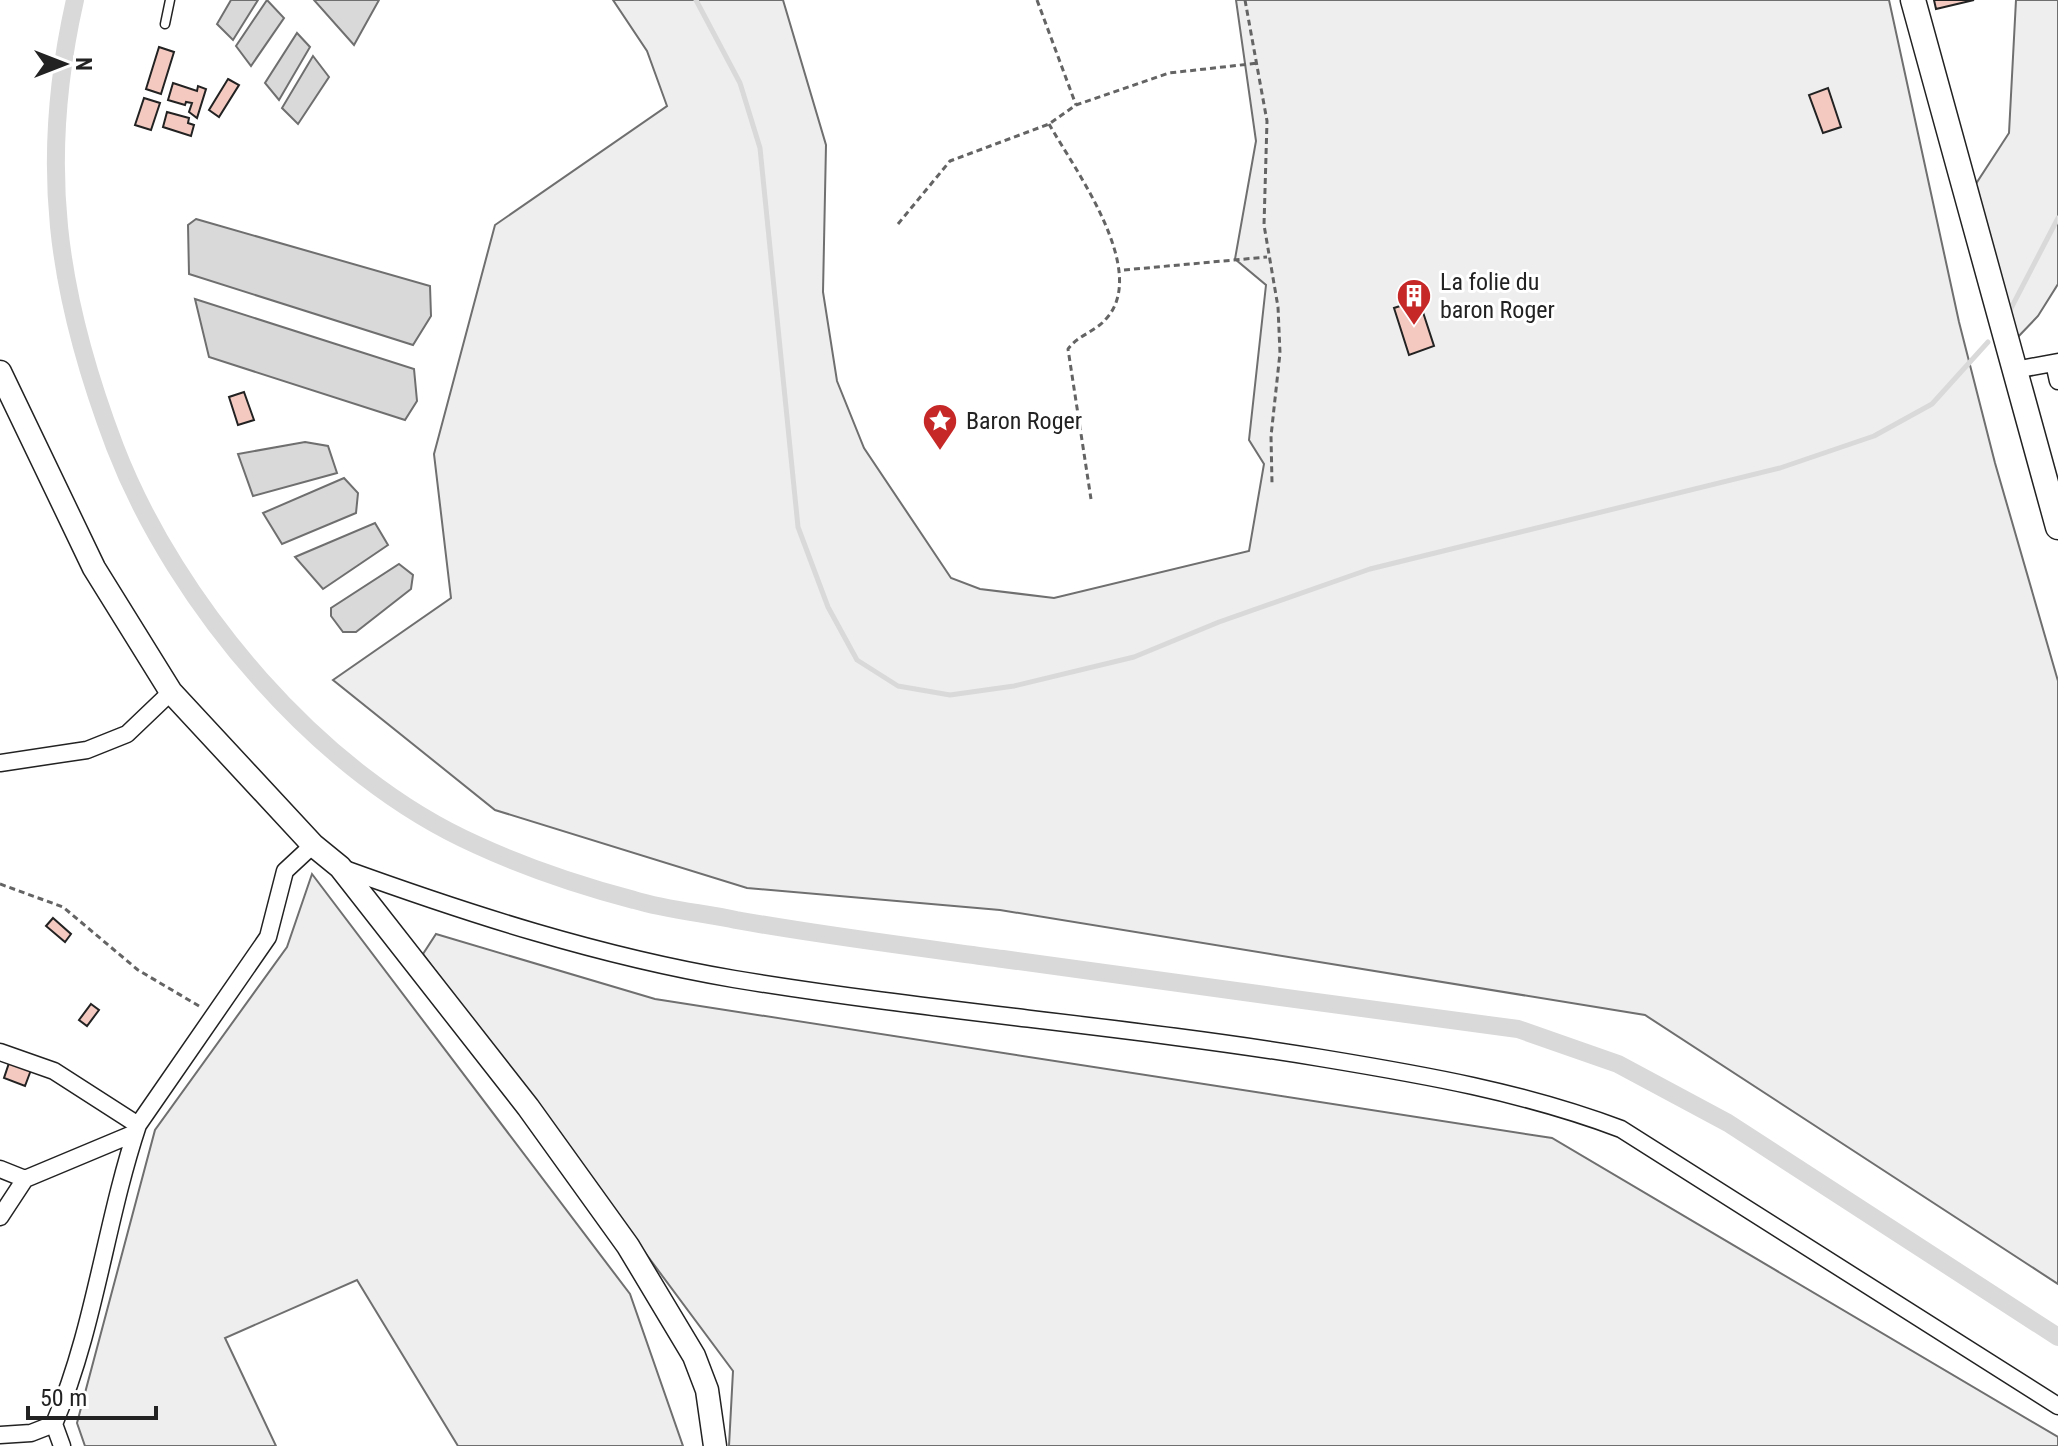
<svg xmlns="http://www.w3.org/2000/svg" width="2058" height="1446" viewBox="0 0 2058 1446" font-family="'Roboto Condensed',sans-serif">
<style>
.green{fill:#eee;stroke:#6f6f6f;stroke-width:2}
.water{fill:#d9d9d9;stroke:#6f6f6f;stroke-width:2}
.lines{fill:none;stroke-linecap:round;stroke-linejoin:round}
.stream{stroke:#d9d9d9;stroke-width:5}
.canal{stroke:#d9d9d9;stroke-width:18}
.building{fill:#f3c9c0;stroke:#222;stroke-width:2}
.lane-casing{stroke:#222;stroke-width:11}
.street-casing{stroke:#222;stroke-width:19}
.secondary-casing{stroke:#222;stroke-width:25}
.primary-casing{stroke:#222;stroke-width:27}
.path{stroke:#646464;stroke-width:3;stroke-dasharray:6 4;stroke-linecap:butt}
.lane{stroke:#fff;stroke-width:8}
.street{stroke:#fff;stroke-width:16}
.secondary{stroke:#fff;stroke-width:22}
.primary{stroke:#fff;stroke-width:24}
.labels{text-anchor:middle;stroke-width:6;stroke-linejoin:round;paint-order:stroke}
.poi-label{font-size:24px;fill:#222;stroke:#fff;text-anchor:start}
</style>
<rect width="100%" height="100%" fill="#fff"/>
<path class="green" d="M613 0H783L826 145 823 292 837 381 864 448 951 578 980 589 1054 598 1249 551 1264 464 1249 440 1266 285 1235 259 1256 141 1236 0H1889L1959 322 1995 463 2058 681V1284L1645 1015 1000 910 747 888 495 810 333 680 451 598 434 454 495 225 667 106 647 51Z
M2016 0H2058V284L2038 316 2016 339 1970 193 2009 133Z
M312 874 630 1294 683 1446H458L357 1280 225 1338 276 1446H85L77 1423 155 1130 287 947Z
M436 934 655 999 1552 1138 2058 1437V1446H729L733 1371 423 954Z"/>
<path class="water" d="M231 0H258L233 40 217 24Z
M267 0 284 18 251 66 236 46Z
M314 0H379L354 45Z
M297 33 310 47 279 100 265 83Z
M313 56 329 77 298 124 282 108Z
M196 219 430 286 431 316 413 345 189 274 188 225Z
M195 299 414 369 417 401 405 420 209 357Z
M305 442 328 446 337 473 253 496 238 454Z
M344 478 358 493 356 513 282 544 263 513Z
M375 523 388 545 323 589 295 557Z
M399 564 413 575 411 589 356 632H343L331 616V608Z"/>
<g class="lines">
<path class="stream" d="M696 0 740 83 760 148 798 527 828 607 857 660 898 686 950 695 1014 686 1134 657 1219 622 1370 569 1780 468 1874 436 1932 404 1988 342
M2008 314 2058 218"/>
<path class="canal" d="M75 0C38 163 56 292 115 447 176 605 321 776 477 845 527 868 581 886 634 900 667 910 703 913 736 920 825 936 914 947 1003 959 1175 983 1346 1006 1518 1029L1618 1064 1728 1123 2058 1337"/>
</g>
<path class="building" d="M1934 0H1974L1936 9Z
M159 47 174 52 161 94 146 89Z
M228 79 239 85 219 117 209 110Z
M173 83 197 91 198 86 206 89 197 118 189 112 192 103 186 102 185 105 168 100Z
M1828 88 1841 127 1823 133 1809 95Z
M144 98 160 103 151 130 135 125Z
M167 112 189 118 188 123 194 125 191 136 163 127Z
M1419 300 1434 346 1409 355 1394 308Z
M244 392 254 420 238 425 229 397Z
M53 918 71 934 65 942 46 926Z
M91 1004 99 1010 87 1026 79 1020Z
M9 1063 31 1070 25 1086 4 1078Z"/>
<g class="lines">
<defs>
<path id="lane" d="M165 24 170 0"/>
<path id="street" d="M2054 363 2058 381
M2015 370 2058 362
M0 763 87 750 127 734 171 692
M342 868C469 914 599 956 734 979 928 1011 1126 1026 1321 1058 1424 1075 1523 1092 1621 1129L2058 1406
M0 1052 54 1071 138 1125
M0 1169 25 1179 135 1133
M0 1217 25 1179
M0 1435 31 1433 54 1424
M62 1446 54 1424C95 1328 105 1224 138 1125L268 937 285 871 313 845"/>
<path id="secondary" d="M0 372 94 568 171 692 313 845 340 867 528 1107 628 1246 694 1356 707 1390 715 1446"/>
<path id="primary" d="M1913 0 2058 527"/>
</defs>
<use href="#lane" class="lane-casing"/>
<use href="#street" class="street-casing"/>
<use href="#secondary" class="secondary-casing"/>
<use href="#primary" class="primary-casing"/>
<path class="path" d="M1037 0 1076 105
M1245 0 1267 121 1264 225 1278 307 1280 353 1271 436 1272 483
M1049 124C1075 170 1150 271 1106 319 1095 332 1078 335 1068 349L1091 499
M898 224 950 161 1049 124 1076 105 1169 73 1259 63
M1124 270 1267 257
M0 884 63 907 138 970 199 1006"/>
<use href="#lane" class="lane"/>
<use href="#street" class="street"/>
<use href="#secondary" class="secondary"/>
<use href="#primary" class="primary"/>
</g>
<defs>
<symbol id="building-pin" viewBox="-11 -11 22 30"><path d="M0 17L-7.5 6A9.5 9.5 0 1 1 7.5 6Z" fill="#c62828" stroke="#fff"/><path d="M-4-6H4V6H1V3H-1V6H-4ZM-2.5-4.3h1.7v1.8h-1.7ZM.8-4.3h1.7v1.8H.8ZM-2.5-1h1.7V.8h-1.7ZM.8-1h1.7V.8H.8Z" fill="#fff"/></symbol>
<symbol id="sight-pin" viewBox="-11 -11 22 30"><path d="M0 17L-7.5 6A9.5 9.5 0 1 1 7.5 6Z" fill="#c62828" stroke="#fff"/><path d="M0-6L1.8-2.2L6-1.7L2.9 1.2L3.7 5.4L0 3.3L-3.7 5.4L-2.9 1.2L-6-1.7L-1.8-2.2Z" fill="#fff"/></symbol>
</defs>
<g fill-rule="evenodd">
<use href="#building-pin" x="1394" y="276" width="40" height="54"/>
<use href="#sight-pin" x="920" y="401" width="40" height="54"/>
</g>
<g class="labels">
<g class="poi-label">
<text x="1440" y="290">La folie du<tspan x="1440" dy="28">baron Roger</tspan></text>
<text x="966" y="429">Baron Roger</text>
</g>
</g>
<g transform="translate(64 64) rotate(90)" stroke="#ffffff" stroke-width="6" paint-order="stroke">
<path d="M0-6L14 30L0 20L-14 30Z" fill="#222222"/>
<text y="-12" font-size="22" font-weight="bold" text-anchor="middle" fill="#222222">N</text>
</g>
<path d="M28 1406v12h128v-12" fill="none" stroke="#222222" stroke-width="4"/>
<text x="40" y="1406" font-size="24" fill="#222222" stroke="#ffffff" stroke-width="6" paint-order="stroke">50 m</text>
</svg>
